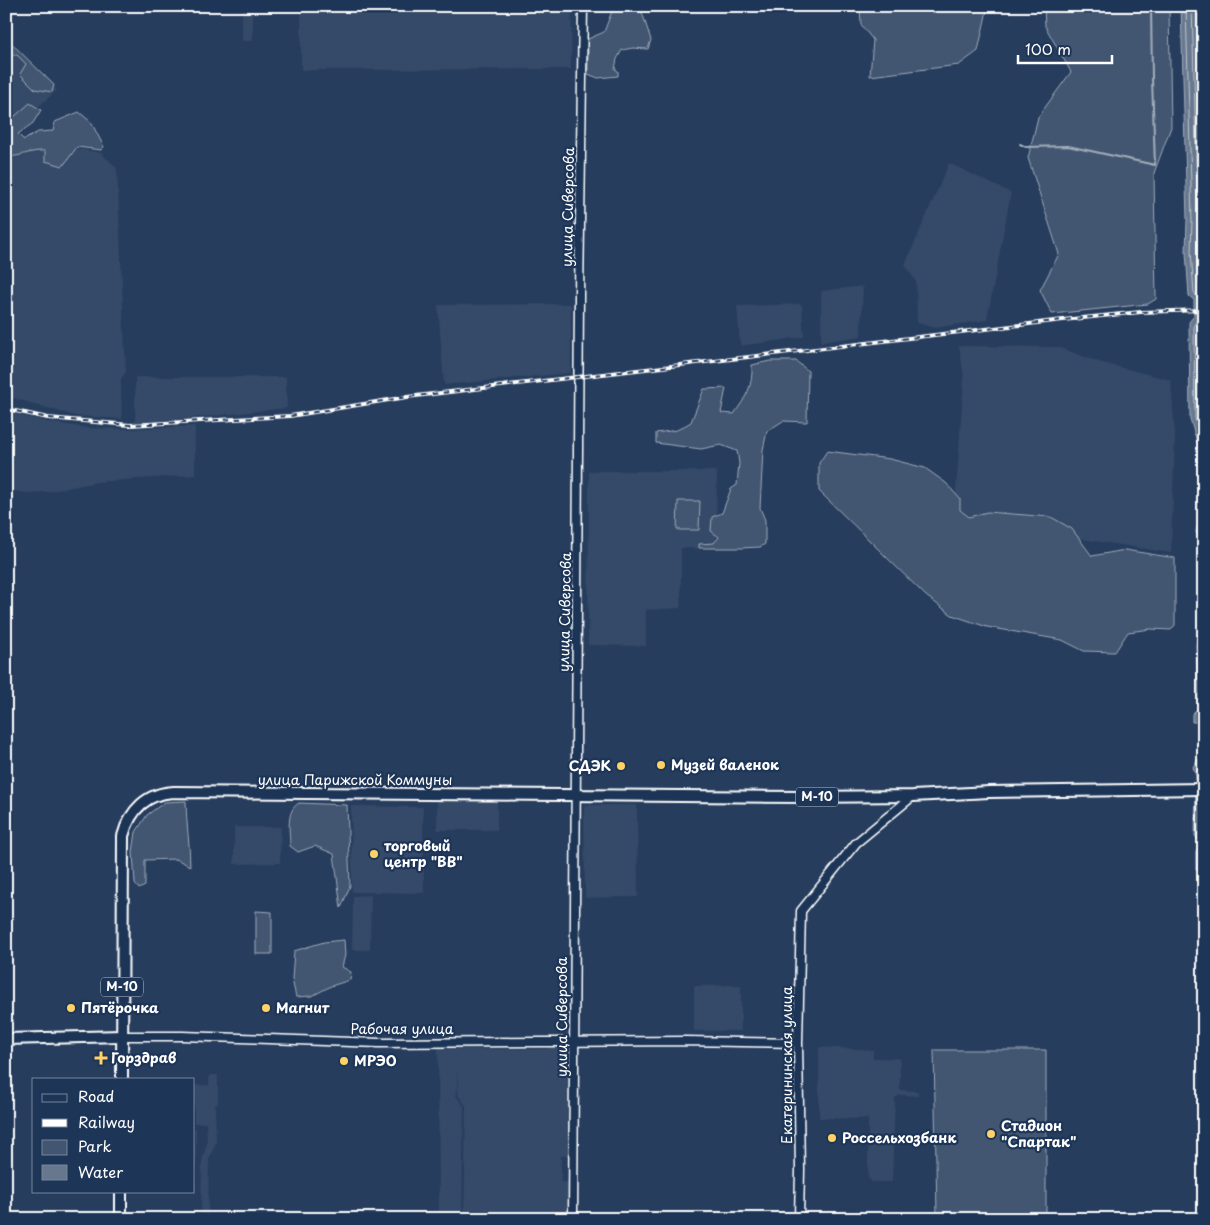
<svg xmlns="http://www.w3.org/2000/svg" width="1210" height="1225" viewBox="0 0 1210 1225" font-family="'Playpen Sans',sans-serif">
<style>
.built{fill:#344a68}
.green{fill:#425672;stroke:#a0aab8}
.water{fill:#67788e;stroke:#a4aebb}
.lines{fill:none;stroke-linecap:round;stroke-linejoin:round}
.shore{stroke:#c2c9d2;stroke-width:1}
.stream{stroke:#a4aebb;stroke-width:2}
.tertiary-casing{stroke:#fff;stroke-width:11}
.primary-casing{stroke:#fff;stroke-width:14}
.trunk-casing{stroke:#fff;stroke-width:14}
.tertiary{stroke:#1d3557;stroke-width:8}
.primary{stroke:#1d3557;stroke-width:10}
.trunk{stroke:#1d3557;stroke-width:10}
.rail-casing{stroke:#fff;stroke-width:4}
.rail{stroke:#1d3557;stroke-width:2;stroke-dasharray:5.5;stroke-linecap:butt}
.poi-dot{fill:#ffd166;stroke:#1d3557;stroke-width:2}
.labels{text-anchor:middle;stroke-width:4.5;stroke-linejoin:round;paint-order:stroke}
.shield{fill:#1d3557;stroke:#bbc2cd;stroke-width:1}
.shield-label{font-size:12px;font-weight:bold;fill:#fff}
.street-label{font-size:14px;fill:#fff;stroke:#1d3557}
.poi-label{font-size:14px;font-weight:bold;fill:#fff;stroke:#1d3557;text-anchor:start}
</style>
<rect width="100%" height="100%" fill="#263d5e"/>
<filter id="ink" filterUnits="userSpaceOnUse"><feTurbulence type="fractalNoise" baseFrequency=".02" numOctaves="2"/><feDisplacementMap in="SourceGraphic" scale="10" xChannelSelector="R" yChannelSelector="G"/><feConvolveMatrix kernelMatrix="1 2 1 2 8 2 1 2 1" color-interpolation-filters="sRGB"/></filter>
<g filter="url(#ink)">
<path class="built" d="M242 6H253V41H242Z
M301 6H572L571 69 301 70Z
M6 41 57 90 12 131 6 132Z
M80 149 101 153 117 168 126 372 121 379 122 419 75 416 6 396V150Z
M949 163 1011 193 987 320 935 328 917 323 916 282 905 265Z
M863 286 861 336 821 342V291Z
M571 304V373L444 385 438 305Z
M802 304 804 337 740 346 737 306Z
M959 346 1058 347 1099 362 1171 380 1175 437 1171 553 954 519 964 377Z
M135 377H286L287 408 175 420 135 423Z
M6 412 48 422 88 428 125 429 195 426V475L97 482 47 492 26 493 6 490Z
M589 471H717L716 549 681 548V608L646 610V646L588 645Z
M437 800H497V830H437Z
M584 805H637L638 897 585 898Z
M351 806 423 807 424 893 352 892Z
M234 827H281L280 863 234 864Z
M371 895 370 950H352L353 896Z
M741 985V1031H694V986Z
M438 1043H482L483 1051V1049H548L549 1047H569L568 1156H561V1182H568V1219H464L466 1106 458 1095V1071L456 1096 464 1106 462 1219H439Z
M819 1047 873 1050V1058H900V1090L918 1091V1096L900 1095 895 1098 892 1182H872L868 1178V1119L819 1118Z
M209 1075H218V1104L215 1105 216 1142 209 1160 208 1216H201L202 1161 207 1143 206 1123H194V1085H209Z
M194 1128H196V1190H194Z"/>
<path class="green" d="M611 6H638L641 9 651 40 648 49 633 48 622 50 617 59 615 69 618 71V76L598 78 588 74V39L604 32 612 11Z
M860 6H988L978 51 959 65 870 76 873 40 861 25Z
M1044 6H1169L1171 127 1154 173 1156 299 1148 304 1052 314 1040 290 1059 254 1028 158 1038 117 1071 72 1045 26Z
M6 38 54 85 52 92 35 89 20 74 26 64 17 55H12L6 61Z
M30 103 41 110 33 123 18 134 24 140 38 132 53 131 55 122 79 112 91 122 104 147 101 150 77 147 63 166 45 161V151C31 150 20 157 6 157V124Z
M770 361H796L808 371 807 422 783 421 767 431 763 450 760 508 765 520V544L760 547 741 548H699V544L714 543 719 537 711 531 712 517 722 513 731 489 737 485 739 463 737 451 721 445 701 449 656 443V433L677 430 691 422 704 389 726 388 721 413 734 414C746 397 753 387 752 365Z
M827 451 890 459 925 468 946 483 960 499V510L969 517 987 512 1051 517 1072 529 1092 556 1125 550 1175 558V625L1171 630 1151 629 1128 632 1115 652 1084 651 1062 640 987 627 952 615 926 596 819 491V463Z
M678 501H700L699 530H677Z
M186 801C186 823 190 844 190 866L176 859 145 860V886L139 889 135 884 133 852 136 832 147 815 165 802Z
M299 803 347 805 350 886 341 908 334 854 315 846 298 852 290 846C290 832 285 811 299 803Z
M256 911 272 912V954H256Z
M344 940 345 955 342 967 351 972 350 980 331 986 312 996 296 997 292 979 294 951 324 942Z
M934 1050H1046V1219H953L937 1217Z"/>
<path class="water" d="M1181 6H1204V933L1203 873 1196 869V851L1202 844 1195 836 1196 776 1193 767 1197 760 1203 759 1202 741 1198 738 1201 732 1199 722H1192V714L1199 707 1196 646 1197 635 1201 632 1200 542 1196 532 1199 520 1198 445 1190 419 1189 322 1194 316V300L1189 296 1186 252 1187 220Z"/>
<g class="lines">
<path class="shore" d="M1186 6 1192 220 1191 252 1194 292 1199 300V317L1194 325 1195 418 1203 445 1204 520 1201 531 1204 537
M1192 6 1198 220C1198 237 1194 282 1204 295
M1200 6 1204 162
M1204 322 1201 327C1200 360 1196 397 1204 429
M1204 636 1201 646 1204 707 1199 716 1204 721"/>
<path class="stream" d="M1020 144 1026 147 1068 146 1155 165 1152 78 1151 6"/>
<defs>
<path id="tertiary" d="M122 1036H182L379 1043 685 1041 798 1043
M573 1219 579 296 583 6
M799 1219 800 1170 798 1043 801 911 856 843 913 796"/>
<path id="primary" d="M6 1039 122 1036"/>
<path id="trunk" d="M122 1079 123 836C130 810 147 793 174 792L803 797 913 796 989 792 1204 789
M121 1219V1191"/>
</defs>
<use href="#tertiary" class="tertiary-casing"/>
<use href="#primary" class="primary-casing"/>
<use href="#trunk" class="trunk-casing"/>
<use href="#tertiary" class="tertiary"/>
<use href="#primary" class="primary"/>
<use href="#trunk" class="trunk"/>
<defs>
<path id="rail" d="M6 409 48 418 130 425 290 416 407 397 1063 320 1141 312 1204 310"/>
</defs>
<use href="#rail" class="rail-casing"/>
<use href="#rail" class="rail"/>
</g>
</g>
<g class="poi-dot">
<circle cx="661" cy="765" r="5"/>
<circle cx="621" cy="766" r="5"/>
<circle cx="374" cy="854" r="5"/>
<circle cx="71" cy="1008" r="5"/>
<circle cx="266" cy="1008" r="5"/>
<path d="M98.5 1050.5h5v5h5v5h-5v5h-5v-5h-5v-5h5z"/>
<circle cx="344" cy="1061" r="5"/>
<circle cx="991" cy="1134" r="5"/>
<circle cx="832" cy="1138" r="5"/>
</g>
<g class="labels">
<g class="shield">
<rect x="796" y="787.5" width="42" height="19" rx="4"/>
<rect x="101" y="977.5" width="42" height="19" rx="4"/>
</g>
<g class="shield-label">
<text x="817" y="801">М-10</text>
<text x="122" y="991">М-10</text>
</g>
<g class="street-label">
<text transform="translate(568 207) rotate(-89)" y="5">улица Сиверсова</text>
<text transform="translate(565 612) rotate(-89)" y="5">улица Сиверсова</text>
<text x="355" y="785">улица Парижской Коммуны</text>
<text transform="translate(562 1017) rotate(-90)" y="5">улица Сиверсова</text>
<text x="402" y="1034">Рабочая улица</text>
<text transform="translate(787 1065) rotate(-90)" y="5">Екатерининская улица</text>
</g>
<g class="poi-label">
<text x="671" y="770">Музей валенок</text>
<text x="611" y="771" text-anchor="end">СДЭК</text>
<text x="384" y="851">торговый<tspan x="384" dy="16">центр "ВВ"</tspan></text>
<text x="81" y="1013">Пятёрочка</text>
<text x="276" y="1013">Магнит</text>
<text x="111" y="1063">Горздрав</text>
<text x="354" y="1066">МРЭО</text>
<text x="1001" y="1131">Стадион<tspan x="1001" dy="16">"Спартак"</tspan></text>
<text x="842" y="1143">Россельхозбанк</text>
</g>
</g>
<rect width="1210" height="1225" fill="none" stroke="#1d3557" stroke-width="25"/>
<rect x="12" y="12" width="1185" height="1200" fill="none" stroke="#fff" stroke-width="2" filter="url(#ink)"/>
<rect x="32" y="1078" width="162" height="115" fill="#1d3557" stroke="#77869a"/>
<rect x="42" y="1094" width="25" height="8" fill="#1d3557" stroke="#77869a"/>
<text x="78" y="1102" font-size="15" fill="#ffffff">Road</text>
<rect x="42" y="1119" width="25" height="8" fill="#ffffff" stroke="#77869a"/>
<text x="78" y="1128" font-size="15" fill="#ffffff">Railway</text>
<rect x="42" y="1140" width="25" height="15" fill="#425672" stroke="#77869a"/>
<text x="78" y="1152" font-size="15" fill="#ffffff">Park</text>
<rect x="42" y="1165" width="25" height="15" fill="#67788e" stroke="#77869a"/>
<text x="78" y="1178" font-size="15" fill="#ffffff">Water</text>
<path d="M1018 55v8h94v-8" fill="none" stroke="#ffffff" stroke-width="2.5"/>
<text x="1025" y="55" font-size="15" fill="#ffffff" stroke="#1d3557" stroke-width="4" paint-order="stroke">100 m</text>
</svg>
